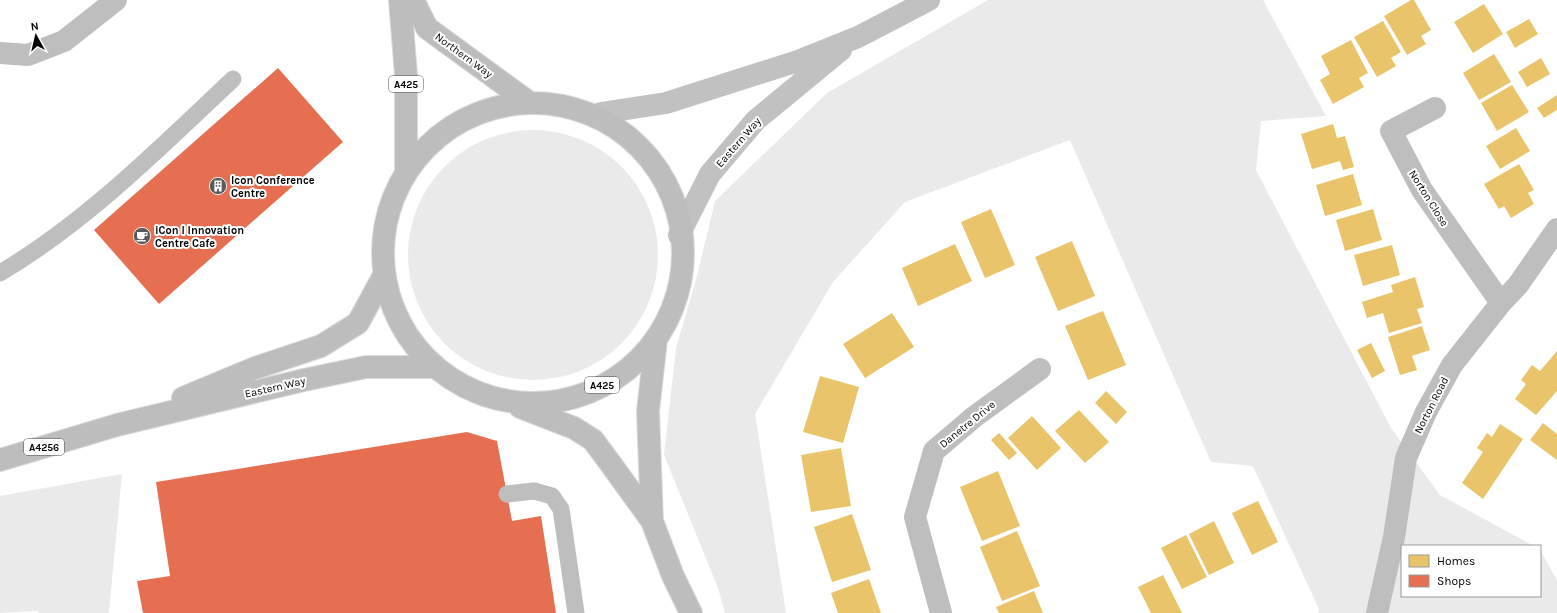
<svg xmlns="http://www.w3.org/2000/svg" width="1557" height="613" viewBox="0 0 1557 613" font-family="Karla,sans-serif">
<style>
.green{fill:#eaeaea}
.homes{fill:#e9c46a}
.shops{fill:#e76f51}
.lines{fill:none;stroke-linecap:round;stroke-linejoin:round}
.primary-casing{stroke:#dbdbdb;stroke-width:24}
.service{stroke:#bebebe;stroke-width:17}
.minor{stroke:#bebebe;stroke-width:22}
.secondary{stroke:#c1c1c1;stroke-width:22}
.primary{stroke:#bdbdbd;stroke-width:22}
.labels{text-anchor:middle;stroke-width:4;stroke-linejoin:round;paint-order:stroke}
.shield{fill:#fff;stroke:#4c4c4c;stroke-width:1}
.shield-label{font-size:10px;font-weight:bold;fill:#000}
.street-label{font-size:11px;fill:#000;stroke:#fff}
.poi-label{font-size:11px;font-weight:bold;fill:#000;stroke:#fff;text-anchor:start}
</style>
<rect width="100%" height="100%" fill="#fff"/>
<path class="green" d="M988 0H1263L1326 116 1261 121 1256 170 1391 428 1440 495 1534 546H1402V596H1540V550L1557 580V613H1318L1319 609 1253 466 1211 462 1070 140 905 202 833 282 755 414 786 613H725L718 588 664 455 676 348 697 276 715 201 827 93Z
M408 255a125 125 0 1 1 250 0a125 125 0 1 1-250 0Z
M122 474 109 613H38L37 611 0 613V496Z"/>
<path class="homes" d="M1411 0H1414L1431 30 1421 36 1426 44 1407 55 1384 16Z
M1484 4 1503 34 1473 53 1454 22Z
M1529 19 1538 34 1515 48 1506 32Z
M1383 21 1401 52 1391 58 1396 66 1377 77 1354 37Z
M1351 40 1368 73 1359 78 1364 87 1333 104 1320 80 1330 74 1321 56Z
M1494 54 1511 82 1479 100 1463 73Z
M1541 58 1550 74 1527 87 1518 72Z
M1512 85 1529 112 1497 131 1481 103Z
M1557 95V110L1544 118 1537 108Z
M1333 124 1337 138 1345 136 1354 167 1343 170 1340 161 1312 169 1301 134Z
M1516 128 1530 151 1500 169 1486 146Z
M1519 164 1534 190 1528 193 1534 204 1511 218 1504 206 1499 209 1484 184Z
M1353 174 1362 205 1325 216 1316 185Z
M991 209 1015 265 985 278 961 222Z
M1373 209 1382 240 1345 251 1336 220Z
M1072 241 1095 296 1058 311 1035 257Z
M955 244 972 281 918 306 902 268Z
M1392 245 1400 275 1363 286 1354 255Z
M1415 277 1424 307 1417 309 1422 323 1389 333 1383 313 1367 318 1362 302 1393 292 1391 285Z
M1103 311 1126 365 1088 380 1065 326Z
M892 313 914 347 865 378 843 344Z
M1422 326 1430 350 1412 356 1417 370 1400 375 1388 337Z
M1371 343 1385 371 1372 378 1357 350Z
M1557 351V391L1536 415 1515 399 1526 384 1521 380 1532 365 1540 371Z
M820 376 859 387 843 443 803 432Z
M1106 391 1127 412 1116 424 1095 403Z
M1079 410 1109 442 1085 463 1055 431Z
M1032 416 1061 448 1037 470 1008 438Z
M1543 423 1557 434V460L1530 440Z
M1500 424 1523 439 1483 499 1462 483 1483 452 1477 448 1487 433 1492 437Z
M999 433 1017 453 1009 460 991 440Z
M841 448 851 506 811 512 801 455Z
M998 471 1020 526 982 541 960 487Z
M1258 501 1278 542 1252 555 1232 513Z
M852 514 871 570 832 582 814 527Z
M1214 521 1234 563 1209 575 1189 534Z
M1017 531 1040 586 1002 601 980 547Z
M1186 535 1207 577 1182 589 1161 548Z
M1163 575 1182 613H1151L1138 587Z
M869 579 881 613H838L831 593Z
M1034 591 1043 613H999L996 607Z"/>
<path class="shops" d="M278 68 343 142 159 304 94 230Z
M467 432 497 441 512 521 541 516 556 613H143L137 581 170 576 156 482Z"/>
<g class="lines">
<defs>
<path id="primary" d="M400 0 406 75V169
M413 0 427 28 527 101
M383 253a150 150 0 1 1 300 0a150 150 0 1 1-300 0Z
M183 398 255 368 321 346 358 323 383 277
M520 407 574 428 593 440 613 467 652 521 673 576 691 613
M0 460 117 425 304 380 366 367H435
M652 521 648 411 656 340"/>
</defs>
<use href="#primary" class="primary-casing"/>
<path class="service" d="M0 273C86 222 160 148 233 79
M507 494 534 491 552 496 561 509 576 613"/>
<path class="minor" d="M0 53 28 55 64 41 116 0
M1435 108 1391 131 1422 190 1501 303
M941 613 915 517 934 451 974 417 1040 369
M1377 613 1394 537 1406 458 1426 412 1452 365 1501 303 1518 285 1557 229"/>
<path class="secondary" d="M601 113 666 103 798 61 858 37 929 0
M679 235 710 174 756 120 841 50"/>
<use href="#primary" class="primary"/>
</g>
<defs>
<symbol id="building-disc" viewBox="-11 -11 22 22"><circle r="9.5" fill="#595959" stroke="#fff"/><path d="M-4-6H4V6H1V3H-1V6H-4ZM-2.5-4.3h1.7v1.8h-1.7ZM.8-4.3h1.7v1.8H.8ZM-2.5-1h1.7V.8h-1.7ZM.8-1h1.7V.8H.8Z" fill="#fff"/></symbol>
<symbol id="cafe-disc" viewBox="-11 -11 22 22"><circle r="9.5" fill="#595959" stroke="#fff"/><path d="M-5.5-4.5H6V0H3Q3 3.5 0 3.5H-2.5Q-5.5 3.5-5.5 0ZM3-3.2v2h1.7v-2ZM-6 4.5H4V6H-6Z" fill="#fff"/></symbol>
</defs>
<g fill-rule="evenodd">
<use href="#building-disc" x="208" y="176" width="20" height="20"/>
<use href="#cafe-disc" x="132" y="226" width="20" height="20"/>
</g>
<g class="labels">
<g class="shield">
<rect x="389" y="76" width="34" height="16" rx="3"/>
<rect x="585" y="377" width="34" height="16" rx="3"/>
<rect x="24" y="439" width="40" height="16" rx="3"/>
</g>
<g class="shield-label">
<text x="406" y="88">A425</text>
<text x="602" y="389">A425</text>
<text x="44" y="451">A4256</text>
</g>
<g class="street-label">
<text transform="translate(464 55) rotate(36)" y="4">Northern Way</text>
<text transform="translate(738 142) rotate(-49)" y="4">Eastern Way</text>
<text transform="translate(1429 198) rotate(58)" y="4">Norton Close</text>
<text transform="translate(275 387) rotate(-13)" y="4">Eastern Way</text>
<text transform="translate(1431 405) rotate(-63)" y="4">Norton Road</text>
<text transform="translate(967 424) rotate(-39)" y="4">Danetre Drive</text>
</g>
<g class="poi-label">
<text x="231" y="184">Icon Conference<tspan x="231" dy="13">Centre</tspan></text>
<text x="155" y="234">iCon I Innovation<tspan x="155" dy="13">Centre Cafe</tspan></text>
</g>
</g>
<rect x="1401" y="545" width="140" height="52" fill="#ffffff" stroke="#999999"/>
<rect x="1409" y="555" width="20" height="12" fill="#e9c46a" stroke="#999999"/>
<text x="1437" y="565" font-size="12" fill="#000000">Homes</text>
<rect x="1409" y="575" width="20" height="12" fill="#e76f51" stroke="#999999"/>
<text x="1437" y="585" font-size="12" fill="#000000">Shops</text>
<g transform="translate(36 36) rotate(352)" stroke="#ffffff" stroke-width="3" paint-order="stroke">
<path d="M0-3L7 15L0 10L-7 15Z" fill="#000000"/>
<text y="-6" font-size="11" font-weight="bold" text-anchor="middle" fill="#000000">N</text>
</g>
</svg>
